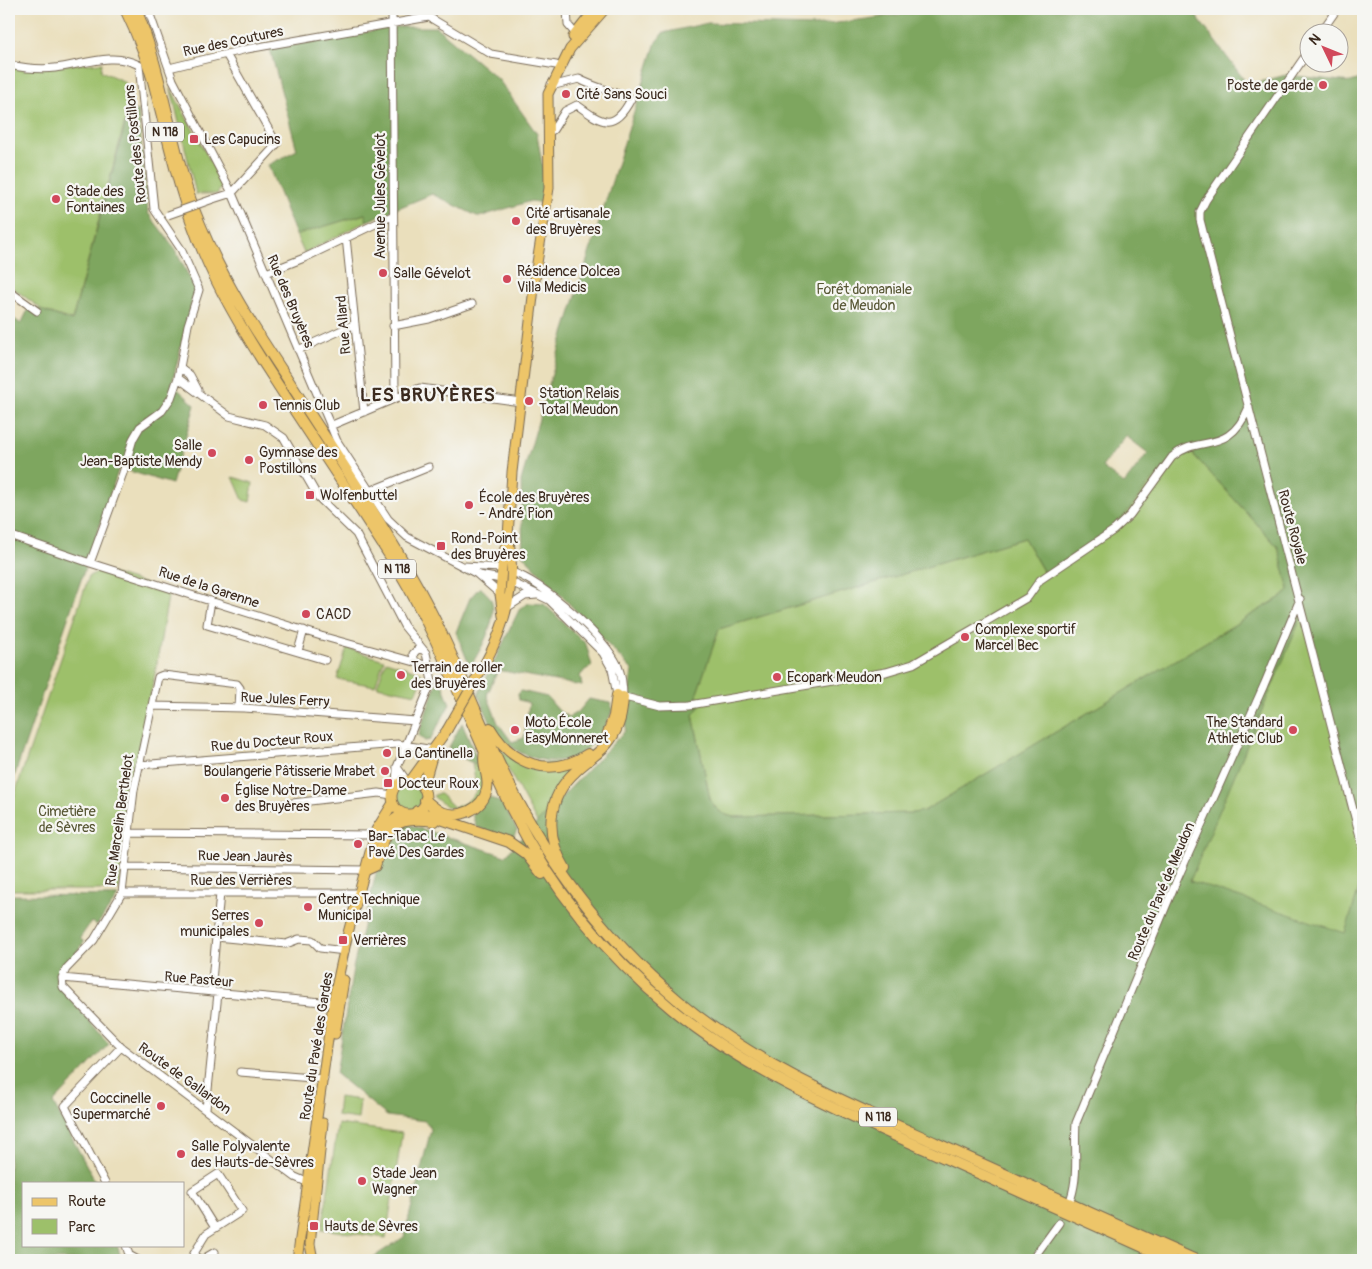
<svg xmlns="http://www.w3.org/2000/svg" width="1372" height="1269" viewBox="0 0 1372 1269" font-family="Pangolin,sans-serif">
<style>
.green{fill:#9dc06a;stroke:#6c7544}
.forest{fill:#7ea65e;stroke:#5c683e;fill-rule:evenodd}
.lines{fill:none;stroke-linecap:round;stroke-linejoin:round}
.minor-casing{stroke:#786955;stroke-width:9}
.major-casing{stroke:#786955;stroke-width:11}
.highway-casing{stroke:#786955;stroke-width:12}
.minor{stroke:#fff;stroke-width:7}
.major{stroke:#edc569;stroke-width:9}
.highway{stroke:#edc569;stroke-width:10}
.minor-bridge-casing{stroke:#786955;stroke-width:9;stroke-linecap:butt}
.major-bridge-casing{stroke:#786955;stroke-width:11;stroke-linecap:butt}
.minor-bridge{stroke:#fff;stroke-width:7}
.major-bridge{stroke:#edc569;stroke-width:9}
.poi-dot{fill:#d1495b;stroke:#f6f6f2;stroke-width:2}
.labels{text-anchor:middle;stroke-width:4.5;stroke-linejoin:round;paint-order:stroke}
.shield{fill:#f6f6f2;stroke:#73675e;stroke-width:1}
.shield-label{font-size:12px;font-weight:bold;fill:#3b2a1e}
.street-label{font-size:14px;fill:#3b2a1e;stroke:#f6f6f2}
.poi-label{font-size:14px;fill:#3b2a1e;stroke:#f6f6f2;text-anchor:start}
.park-label{font-size:14px;fill:#585735;stroke:#f6f6f2}
.district-label{font-size:19px;font-weight:bold;letter-spacing:1px;fill:#3b2a1e;stroke:#f6f6f2}
</style>
<rect width="100%" height="100%" fill="#f6f6f2"/>
<filter id="ink" filterUnits="userSpaceOnUse"><feTurbulence type="fractalNoise" baseFrequency=".02" numOctaves="2"/><feDisplacementMap in="SourceGraphic" scale="10" xChannelSelector="R" yChannelSelector="G"/><feConvolveMatrix kernelMatrix="1 2 1 2 8 2 1 2 1" color-interpolation-filters="sRGB"/></filter>
<filter id="wash" filterUnits="userSpaceOnUse"><feTurbulence type="fractalNoise" baseFrequency=".0096" numOctaves="4" result="noise"/><feDisplacementMap in="SourceGraphic" scale="20" xChannelSelector="R" yChannelSelector="G"/><feGaussianBlur stdDeviation="1.12" result="paint"/><feColorMatrix in="noise" values="0 0 0 0 0 0 0 0 0 0 0 0 0 0 0 0 0 1.4 0 .05"/><feComposite in="paint" operator="in"/></filter>
<g filter="url(#wash)">
<rect width="100%" height="100%" fill="#eadfbc"/>
<path class="green" d="M102 63 101 71 125 82 127 114 72 320 44 311 9 285V74L11 67Z
M171 89 221 181V188L217 194H196Z
M365 214 367 221 304 253 296 235Z
M1191 452 1278 547 1289 590 1286 594 924 811 913 813 734 817C722 815 716 810 710 799L693 714 699 707 697 693 719 629 1024 538 1044 573 1147 486 1178 454 1183 453 1186 456Z
M233 477 253 483 250 502 243 500Z
M101 570 169 591 155 674 130 790 119 890H9V811L89 576Z
M1303 613 1363 848V876L1345 934 1189 881Z
M347 648 384 660 375 686 337 679Z
M386 661 420 672 423 678 416 694 377 686Z
M495 745 519 763H579C547 793 551 804 549 845Z
M472 764H479C492 801 462 825 433 796L439 793 454 807C466 804 470 800 477 790Z
M396 797a13 13 0 1 1 26 0a13 13 0 1 1-26 0Z
M339 1097 360 1100 358 1119 337 1116Z
M338 1124 402 1133 386 1238 322 1229Z"/>
<path class="forest" d="M941 9H1191L1248 85 1286 75 1351 82 1363 78V848L1303 613 1190 881 1345 933 1363 876V1260H369L404 1237 431 1129 425 1121 387 1116 336 1074 353 968 383 844 407 824 505 856 625 731 632 670 523 555 521 481 561 343 656 42 663 33 708 23 814 26ZM1126 436 1148 453 1124 484 1102 467ZM1191 452 1278 547 1289 590 1286 594 924 811 913 813 734 817C722 815 716 810 710 799L693 715 699 707 697 693 719 629 1024 538 1045 574 1118 524 1147 486 1180 453 1186 456Z
M395 27H436L499 80 537 134 544 176 543 203 531 201 479 217 432 194 367 221 365 214 296 235 268 165 297 150 270 49Z
M138 110 148 213 173 246 195 288 172 384 195 405 172 484 119 468 9 792V315L21 324 30 306 72 321 128 114Z
M480 587C483 590 489 595 491 599 499 619 480 651 470 667L456 632 470 598Z
M529 603 544 604 586 644 592 666 585 670 580 676 582 686 498 670 487 695 498 723 512 742 524 738 529 703 519 700 518 694 521 691 547 697 560 712 569 717 579 711 589 699 610 703 613 709C598 746 574 771 531 757 517 752 506 744 497 733 489 722 484 707 478 695L520 608Z
M439 676 450 704 430 740 425 741 419 736 420 730Z
M462 723 479 764C469 764 461 755 450 753L449 747Z
M489 797 503 804 517 830 512 839 476 827 472 814Z
M9 895 118 896 97 925 91 922 80 938 84 942 55 981 109 1044 53 1103 96 1183H24V1245H117L122 1260H9Z"/>
</g>
<g filter="url(#ink)">
<g class="lines">
<defs>
<path id="minor" d="M148 9 173 80 232 193 337 441 388 519 407 537 477 574 500 594
M392 9 395 398
M567 9 568 25 575 33
M9 15 11 9
M1321 32 1337 9
M1310 49 1206 200 1200 212V220L1363 848
M9 65C24 68 40 70 55 68 82 65 113 51 139 65L154 209 181 249 199 290 188 325 178 378 171 398 162 411 140 427 133 439 123 473 90 563
M169 68 247 49 429 17 491 54 556 65
M551 84 555 85 579 79C595 88 614 91 631 99 614 132 602 123 577 105L565 111 553 130
M213 199 232 193 277 144 226 54
M346 237 364 412
M266 273 304 258 392 216
M9 291 37 311
M393 326 429 319 472 304
M298 350 355 324
M181 368 190 375 198 390
M178 378 229 416 265 425 284 438 318 497 356 534 404 626 426 653 432 681 397 767 396 786
M330 426 420 388 521 402
M370 491 429 467
M9 535 90 563 321 636 422 664 430 669
M464 566 501 568
M512 572C544 583 604 636 618 666 622 676 623 686 623 697
M479 575 501 579
M511 582 549 600 603 653 612 669 617 695 660 706 690 705 886 672 913 664 1028 597 1040 580 1114 530 1130 515 1172 457C1200 433 1228 457 1249 407
M211 601 207 625 325 660
M508 607 525 596 537 595
M298 651 304 630
M415 662 413 654 418 649 423 650
M152 706 244 708 416 721
M239 708 240 688 237 684 163 675 158 677 134 790 122 893 94 940 66 969 62 978 63 987 121 1047 295 1177 309 1183
M139 765 397 744 434 750
M397 767 406 780
M258 807 379 793 392 795
M127 833 375 835
M124 867 366 870
M122 893H360
M216 937 286 944 299 939 312 940 320 948 345 951
M62 978 333 1003
M211 992 220 893
M240 1072 324 1079
M206 1109 218 993
M105 1183 65 1106 121 1047
M1071 1198C1079 1173 1074 1148 1076 1123L1176 882 1264 685 1300 599
M126 1245 129 1255 138 1260
M190 1260 206 1234 242 1211 218 1174 192 1191 215 1228
M195 1260 203 1259 215 1252
M1032 1260 1059 1223"/>
<path id="major" d="M573 37 595 9
M503 616 500 594 503 555 508 537 512 472 537 263 549 188 548 94 570 49 605 9
M484 665C505 627 517 584 509 541
M411 780 447 730
M392 797a17 17 0 1 1 34 0a17 17 0 1 1-34 0Z
M423 788 432 757
M378 831 403 813
M335 1034 344 980
M297 1260 334 997 348 933 376 830 393 803
M313 1260 310 1244 323 1123"/>
<path id="highway" d="M125 9C136 32 146 56 153 81 169 141 179 196 204 254 223 299 249 341 276 382 316 444 359 506 398 569 444 646 472 731 512 810 551 888 606 955 673 1010 749 1072 840 1111 929 1151 1010 1187 1091 1224 1172 1260
M136 9C165 79 171 156 200 224 222 278 253 327 285 375 327 441 371 505 410 573 445 633 469 697 498 761 541 853 600 935 679 1001 754 1064 847 1103 936 1143 1023 1182 1109 1222 1196 1260
M490 728C512 765 550 779 588 754
M608 733 614 716 617 695
M425 800C430 804 435 809 441 812 459 819 483 810 487 789 490 775 481 768 485 751
M417 811 509 842 526 854 542 874
M565 868C544 835 547 797 576 771 587 760 601 753 610 740 620 726 622 713 623 697
M366 870 375 866C386 829 391 815 434 821"/>
</defs>
<use href="#minor" class="minor-casing"/>
<use href="#major" class="major-casing"/>
<use href="#highway" class="highway-casing"/>
<use href="#minor" class="minor"/>
<use href="#major" class="major"/>
<use href="#highway" class="highway"/>
<defs>
<path id="minor-bridge" d="M168 215 213 199"/>
<path id="major-bridge" d="M447 730 484 665"/>
</defs>
<use href="#minor-bridge" class="minor-bridge-casing"/>
<use href="#major-bridge" class="major-bridge-casing"/>
<use href="#minor-bridge" class="minor-bridge"/>
<use href="#major-bridge" class="major-bridge"/>
</g>
</g>
<g class="poi-dot">
<circle cx="1323" cy="85" r="5"/>
<circle cx="566" cy="94" r="5"/>
<rect x="189" y="134" width="10" height="10" rx="2.5"/>
<circle cx="56" cy="199" r="5"/>
<circle cx="516" cy="221" r="5"/>
<circle cx="383" cy="273" r="5"/>
<circle cx="507" cy="279" r="5"/>
<circle cx="529" cy="401" r="5"/>
<circle cx="263" cy="405" r="5"/>
<circle cx="212" cy="453" r="5"/>
<circle cx="249" cy="460" r="5"/>
<rect x="305" y="490" width="10" height="10" rx="2.5"/>
<circle cx="469" cy="505" r="5"/>
<rect x="436" y="541" width="10" height="10" rx="2.5"/>
<circle cx="306" cy="614" r="5"/>
<circle cx="965" cy="637" r="5"/>
<circle cx="401" cy="675" r="5"/>
<circle cx="777" cy="677" r="5"/>
<circle cx="515" cy="730" r="5"/>
<circle cx="1293" cy="730" r="5"/>
<circle cx="387" cy="753" r="5"/>
<circle cx="385" cy="771" r="5"/>
<rect x="383" y="778" width="10" height="10" rx="2.5"/>
<circle cx="225" cy="798" r="5"/>
<circle cx="358" cy="844" r="5"/>
<circle cx="308" cy="907" r="5"/>
<circle cx="259" cy="923" r="5"/>
<rect x="338" y="935" width="10" height="10" rx="2.5"/>
<circle cx="161" cy="1106" r="5"/>
<circle cx="181" cy="1154" r="5"/>
<circle cx="362" cy="1181" r="5"/>
<rect x="309" y="1221" width="10" height="10" rx="2.5"/>
</g>
<g class="labels">
<g class="shield">
<rect x="146" y="122.5" width="38" height="19" rx="4"/>
<rect x="378" y="559.5" width="38" height="19" rx="4"/>
<rect x="859" y="1107.5" width="38" height="19" rx="4"/>
</g>
<g class="shield-label">
<text x="165" y="136">N 118</text>
<text x="397" y="573">N 118</text>
<text x="878" y="1121">N 118</text>
</g>
<g class="street-label">
<text transform="translate(233 41) rotate(-12)" y="5">Rue des Coutures</text>
<text transform="translate(135 144) rotate(-96)" y="5">Route des Postillons</text>
<text transform="translate(380 196) rotate(-90)" y="5">Avenue Jules Gévelot</text>
<text transform="translate(291 301) rotate(67)" y="5">Rue des Bruyères</text>
<text transform="translate(343 325) rotate(-95)" y="5">Rue Allard</text>
<text transform="translate(1293 527) rotate(75)" y="5">Route Royale</text>
<text transform="translate(209 587) rotate(18)" y="5">Rue de la Garenne</text>
<text transform="translate(285 699) rotate(3)" y="5">Rue Jules Ferry</text>
<text transform="translate(272 741) rotate(-5)" y="5">Rue du Docteur Roux</text>
<text transform="translate(119 820) rotate(-82)" y="5">Rue Marcelin Berthelot</text>
<text transform="translate(245 856) rotate(1)" y="5">Rue Jean Jaurès</text>
<text x="241" y="885">Rue des Verrières</text>
<text transform="translate(1161 891) rotate(-67)" y="5">Route du Pavé de Meudon</text>
<text transform="translate(199 979) rotate(5)" y="5">Rue Pasteur</text>
<text transform="translate(316 1046) rotate(-81)" y="5">Route du Pavé des Gardes</text>
<text transform="translate(185 1078) rotate(36)" y="5">Route de Gallardon</text>
</g>
<g class="poi-label">
<text x="1313" y="90" text-anchor="end">Poste de garde</text>
<text x="576" y="99">Cité Sans Souci</text>
<text x="204" y="144">Les Capucins</text>
<text x="66" y="196">Stade des<tspan x="66" dy="16">Fontaines</tspan></text>
<text x="526" y="218">Cité artisanale<tspan x="526" dy="16">des Bruyères</tspan></text>
<text x="517" y="276">Résidence Dolcea<tspan x="517" dy="16">Villa Medicis</tspan></text>
<text x="393" y="278">Salle Gévelot</text>
<text x="539" y="398">Station Relais<tspan x="539" dy="16">Total Meudon</tspan></text>
<text x="273" y="410">Tennis Club</text>
<text x="202" y="450" text-anchor="end">Salle<tspan x="202" dy="16">Jean-Baptiste Mendy</tspan></text>
<text x="259" y="457">Gymnase des<tspan x="259" dy="16">Postillons</tspan></text>
<text x="320" y="500">Wolfenbuttel</text>
<text x="479" y="502">École des Bruyères<tspan x="479" dy="16">- André Pion</tspan></text>
<text x="451" y="543">Rond-Point<tspan x="451" dy="16">des Bruyères</tspan></text>
<text x="316" y="619">CACD</text>
<text x="975" y="634">Complexe sportif<tspan x="975" dy="16">Marcel Bec</tspan></text>
<text x="411" y="672">Terrain de roller<tspan x="411" dy="16">des Bruyères</tspan></text>
<text x="787" y="682">Ecopark Meudon</text>
<text x="525" y="727">Moto École<tspan x="525" dy="16">EasyMonneret</tspan></text>
<text x="1283" y="727" text-anchor="end">The Standard<tspan x="1283" dy="16">Athletic Club</tspan></text>
<text x="397" y="758">La Cantinella</text>
<text x="375" y="776" text-anchor="end">Boulangerie Pâtisserie Mrabet</text>
<text x="398" y="788">Docteur Roux</text>
<text x="235" y="795">Église Notre-Dame<tspan x="235" dy="16">des Bruyères</tspan></text>
<text x="368" y="841">Bar-Tabac Le<tspan x="368" dy="16">Pavé Des Gardes</tspan></text>
<text x="318" y="904">Centre Technique<tspan x="318" dy="16">Municipal</tspan></text>
<text x="249" y="920" text-anchor="end">Serres<tspan x="249" dy="16">municipales</tspan></text>
<text x="353" y="945">Verrières</text>
<text x="151" y="1103" text-anchor="end">Coccinelle<tspan x="151" dy="16">Supermarché</tspan></text>
<text x="191" y="1151">Salle Polyvalente<tspan x="191" dy="16">des Hauts-de-Sèvres</tspan></text>
<text x="372" y="1178">Stade Jean<tspan x="372" dy="16">Wagner</tspan></text>
<text x="324" y="1231">Hauts de Sèvres</text>
</g>
<g class="park-label">
<text x="864" y="294">Forêt domaniale<tspan x="864" dy="16">de Meudon</tspan></text>
<text x="67" y="816">Cimetière<tspan x="67" dy="16">de Sèvres</tspan></text>
</g>
<g class="district-label">
<text x="428" y="401">LES BRUYÈRES</text>
</g>
</g>
<rect width="1372" height="1269" fill="none" stroke="#f6f6f2" stroke-width="30"/>
<rect x="22" y="1182" width="162" height="65" fill="#f6f6f2" stroke="#aba49d"/>
<rect x="32" y="1198" width="25" height="8" fill="#edc569" stroke="#aba49d"/>
<text x="68" y="1206" font-size="15" fill="#3b2a1e">Route</text>
<rect x="32" y="1219" width="25" height="15" fill="#9dc06a" stroke="#aba49d"/>
<text x="68" y="1232" font-size="15" fill="#3b2a1e">Parc</text>
<g transform="translate(1324 48) rotate(313)"><circle r="24" fill="#f6f6f2" stroke="#aba49d"/>
<path d="M0-4L9 19L0 12L-9 19Z" fill="#d1495b"/>
<text y="-8" font-size="14" font-weight="bold" text-anchor="middle" fill="#3b2a1e">N</text>
</g>
</svg>
